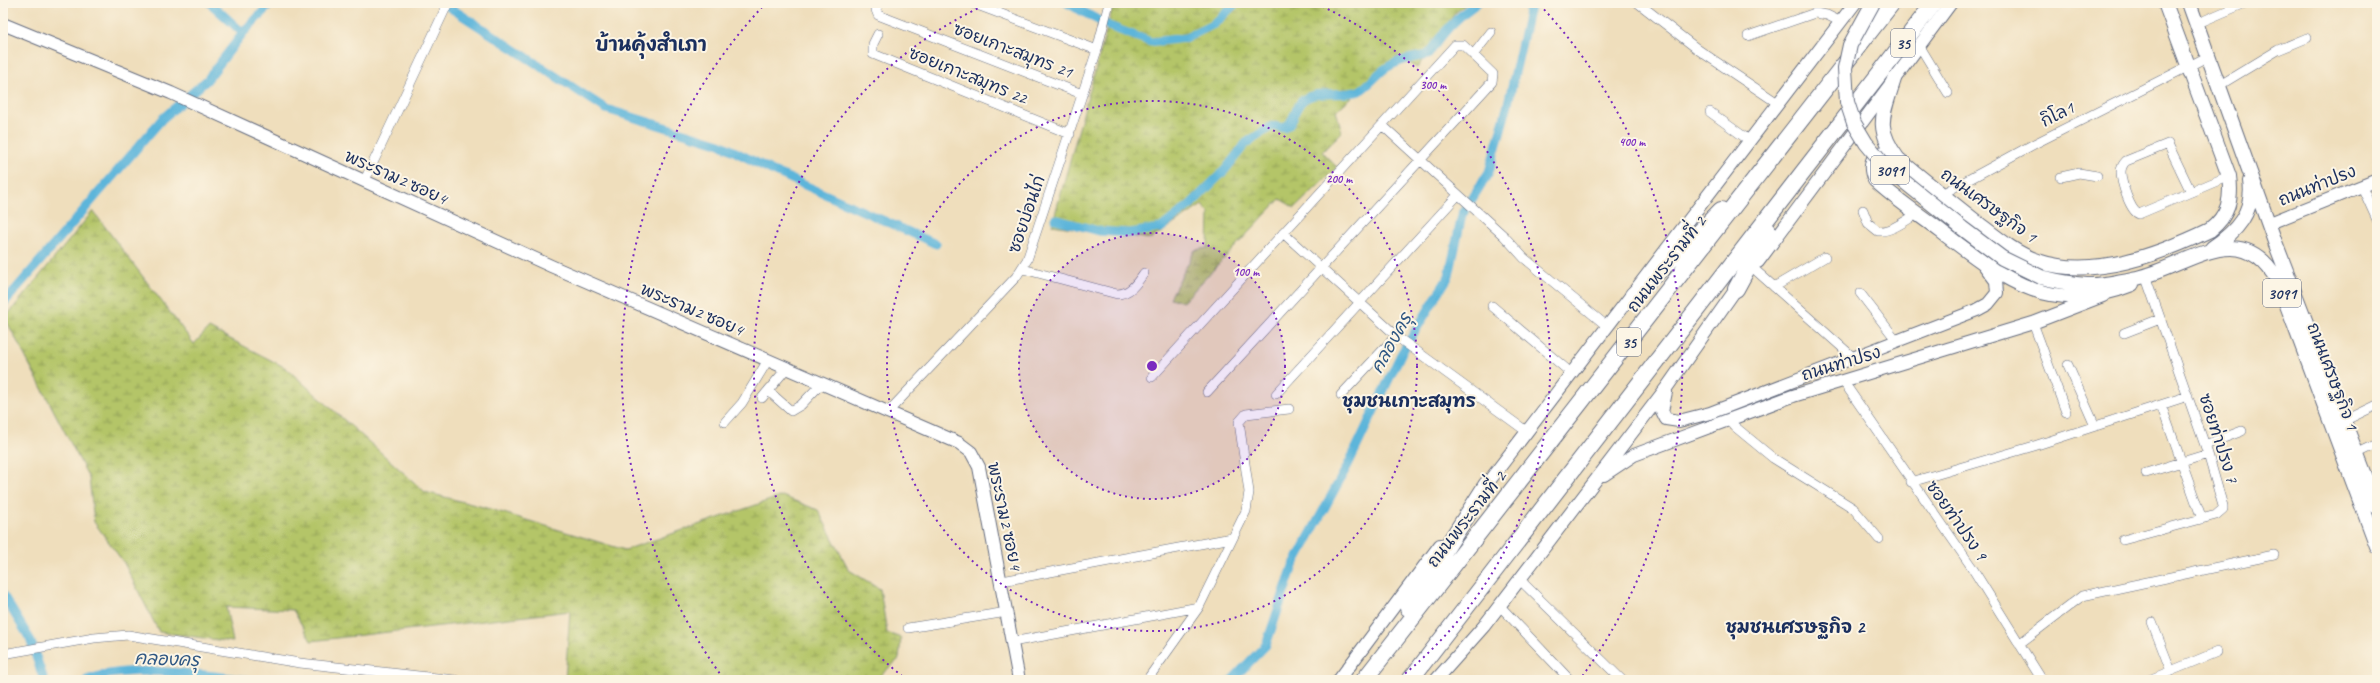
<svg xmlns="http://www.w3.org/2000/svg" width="2380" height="683" viewBox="0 0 2380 683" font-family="Caveat,'Playpen Sans Thai',sans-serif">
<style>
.wetland{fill:url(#wetland-marsh);stroke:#687a63}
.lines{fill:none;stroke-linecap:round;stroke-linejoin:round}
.canal{stroke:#5db5da;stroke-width:9}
.street-casing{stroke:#656c7f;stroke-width:10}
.secondary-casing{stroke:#656c7f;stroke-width:14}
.primary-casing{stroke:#656c7f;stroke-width:16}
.highway-casing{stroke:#656c7f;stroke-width:18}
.street{stroke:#fff;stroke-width:9}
.secondary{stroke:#fff;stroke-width:12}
.primary{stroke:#fff;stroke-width:14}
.highway{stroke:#fff;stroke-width:16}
.primary-bridge-casing{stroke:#656c7f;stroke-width:16;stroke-linecap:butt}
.primary-bridge{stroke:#fff;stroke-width:14}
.ring{fill:none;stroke:#7b2cbf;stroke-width:2;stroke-dasharray:2 4}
.labels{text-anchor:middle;stroke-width:4;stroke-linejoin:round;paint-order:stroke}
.shield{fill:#fcf5e5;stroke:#5e6a86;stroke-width:1}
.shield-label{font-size:16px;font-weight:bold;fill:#1b2f5e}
.street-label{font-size:17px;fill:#1b2f5e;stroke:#fcf5e5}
.water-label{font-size:18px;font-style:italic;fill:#2f5783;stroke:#fcf5e5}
.neighbourhood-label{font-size:18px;font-weight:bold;fill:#1b2f5e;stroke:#fcf5e5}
.quarter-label{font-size:19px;font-weight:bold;fill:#1b2f5e;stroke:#fcf5e5}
.centre{fill:#7b2cbf;stroke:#fcf5e5;stroke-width:2}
.ring-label{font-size:12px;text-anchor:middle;font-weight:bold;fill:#7b2cbf;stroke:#fcf5e5;stroke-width:4;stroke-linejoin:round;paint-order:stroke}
</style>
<defs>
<pattern id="wetland-marsh" width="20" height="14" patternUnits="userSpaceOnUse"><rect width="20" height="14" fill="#b4c568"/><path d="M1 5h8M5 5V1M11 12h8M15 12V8" fill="none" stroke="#92a059"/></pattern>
</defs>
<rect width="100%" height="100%" fill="#fcf5e5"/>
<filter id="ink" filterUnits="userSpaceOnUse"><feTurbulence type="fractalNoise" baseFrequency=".025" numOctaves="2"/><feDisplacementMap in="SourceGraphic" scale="8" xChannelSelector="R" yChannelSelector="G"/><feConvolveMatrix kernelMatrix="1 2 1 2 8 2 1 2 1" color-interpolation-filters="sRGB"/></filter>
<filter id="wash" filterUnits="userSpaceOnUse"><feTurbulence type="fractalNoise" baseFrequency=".012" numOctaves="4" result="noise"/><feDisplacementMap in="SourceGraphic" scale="16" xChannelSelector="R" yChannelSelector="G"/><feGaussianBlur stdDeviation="0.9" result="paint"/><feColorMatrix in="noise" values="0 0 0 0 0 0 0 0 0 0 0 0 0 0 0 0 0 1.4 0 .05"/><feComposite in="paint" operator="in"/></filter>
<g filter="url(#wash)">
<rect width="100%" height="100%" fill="#efdebc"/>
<path class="wetland" d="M1114 3H1467L1455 13 1417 68 1398 56 1336 111 1342 132 1322 152 1337 167 1295 208 1280 199 1183 302 1170 298 1195 250 1208 248 1209 213 1202 205 1151 239 1052 225Z
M93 211 194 344 209 328 286 368 425 492 487 508 625 550 782 496 818 510 849 570 880 589 887 633 901 638 899 659 875 680H565L570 611 311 641 293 610 226 607 233 642 159 632 124 563 94 522 89 478 5 318Z"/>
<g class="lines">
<path class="canal" d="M443 3 606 109 720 144 771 170 936 244
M1067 3 1109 26 1151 42 1186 38 1214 24 1236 3
M243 33 271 3
M1055 219 1099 231 1130 233 1161 228 1191 204 1225 170 1246 143 1272 126 1285 128C1296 120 1293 110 1302 101 1314 89 1343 97 1359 91 1367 87 1375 77 1382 71 1396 60 1411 58 1428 55 1441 34 1457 17 1477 3
M3 304 162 119 207 80 243 33 210 3
M3 595 30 639 44 680
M87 680C129 663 201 675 247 680
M1232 680 1266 645 1293 566 1348 465 1401 354 1449 276 1462 215 1489 172 1507 108 1531 3"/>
</g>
</g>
<g filter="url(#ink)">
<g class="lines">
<defs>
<path id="street" d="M878 3 876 10 878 15 1082 94
M972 3 1097 50
M1638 3 1700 51 1779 104
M2196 24 2245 3
M878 34 873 44V54L878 56 1070 134
M1748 36 1815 13 1827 15 1841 22
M1919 45 1948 93
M1473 55 1491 32
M2220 85 2278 50 2307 38
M1710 112 1750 141
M1382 125 1504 236 1524 258 1608 327
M2061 177 2079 173 2097 176
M364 182 448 3
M2362 187 2377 220
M2191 192 2168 144 2126 161C2123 164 2121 168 2121 172 2121 182 2130 211 2139 214L2229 176
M1942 194 2036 143 2209 56
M1863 210 1868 223 1878 231C1892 232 1906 220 1917 214
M1283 233 1400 339 1526 431
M1753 268 1854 358
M1023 269 1117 294C1130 294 1137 283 1144 273
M1774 287 1825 257
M1860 293 1897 341
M1492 306 1571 373
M2033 323 2066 412
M2124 333 2160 319
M2068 365 2095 426
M1152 377 1455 45H1463L1493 74 1492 82 1207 392
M1843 381 1971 566 2042 680
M1276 394 1458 195
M773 395 791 411 801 405 821 384
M1341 395 1396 336
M762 398 786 369
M2161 405 2202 519
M887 413 1016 277 1027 260 1097 50 1109 3
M1728 421 1773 458 1853 508 1879 539
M2344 421 2377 405
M725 422 742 403 768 360
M2205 445 2242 431
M2356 454 2377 444
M2146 473 2208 454
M1911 482 2034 446 2188 396
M2123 540 2216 515 2223 509V506L2208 454 2146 278
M1519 579 1622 680
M1002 581 1232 538
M1499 605 1570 680
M2152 622 2171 671
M908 628 1007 612
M1012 642 1199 607
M2019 644 2082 596 2274 555
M3 654 94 638 128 635 300 663 455 680
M1147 680 1199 607 1246 511 1249 492 1239 422 1246 414 1289 409
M2149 680 2217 652"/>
<path id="secondary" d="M3 24 171 93 551 266 959 443 971 452 979 467 1019 680
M2270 223 2377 180
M1758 262 1951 3
M1666 392 1662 411 1666 419 1679 421 1710 413 1977 310 1988 304 1997 293 1996 281 1984 265
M1604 475 1634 455 1793 396 2033 323 2103 296
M1483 489 1855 3
M1339 680 1440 545
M1436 680 1484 626 1667 387 1741 282"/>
<path id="primary" d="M2189 3 2275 242 2377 507
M1894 79C1883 115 1874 127 1898 159 1925 181 1952 203 1979 224 1997 238 2016 254 2038 261 2093 280 2160 254 2210 230 2229 215 2232 199 2229 176L2165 3
M1887 153C1871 153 1869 167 1875 180 1895 199 1920 215 1942 232 2005 280 2051 317 2132 284
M2212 248C2236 232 2255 212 2250 181
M2041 277C2057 281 2076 285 2092 285 2106 285 2123 281 2137 278 2189 266 2241 215 2278 281L2377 546"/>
<path id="highway" d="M1736 289 1768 230
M1633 295 1684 248 1721 210
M1408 608 1487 484
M1364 680 1892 3
M1410 680 1934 3"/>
</defs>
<use href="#street" class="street-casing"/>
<use href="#secondary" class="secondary-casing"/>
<use href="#primary" class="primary-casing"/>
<use href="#highway" class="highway-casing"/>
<use href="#street" class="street"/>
<use href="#secondary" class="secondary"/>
<use href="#primary" class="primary"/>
<use href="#highway" class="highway"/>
<defs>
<path id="primary-bridge" d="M1873 3 1850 45 1845 68 1847 102 1854 123 1866 143 1886 167 1962 228 2002 258 2041 277"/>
</defs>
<use href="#primary-bridge" class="primary-bridge-casing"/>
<use href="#primary-bridge" class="primary-bridge"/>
</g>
</g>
<circle cx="1152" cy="366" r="133" fill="#7b2cbf" fill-opacity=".12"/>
<g class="ring">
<circle cx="1152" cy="366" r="133"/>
<circle cx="1152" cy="366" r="265"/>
<path d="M907 680A398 398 0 0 1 987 4M1317 4A398 398 0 0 1 1397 680"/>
<path d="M723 678A530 530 0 0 1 764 5M1540 5A530 530 0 0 1 1581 678"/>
</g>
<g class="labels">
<g class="shield">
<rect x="1891" y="29" width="24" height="28" rx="3"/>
<rect x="1871" y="156" width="38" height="28" rx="3"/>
<rect x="2263" y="279" width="38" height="28" rx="3"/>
<rect x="1617" y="328" width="24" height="28" rx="3"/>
</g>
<g class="shield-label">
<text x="1903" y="49">35</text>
<text x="1890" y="176">3091</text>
<text x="2282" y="299">3091</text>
<text x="1629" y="348">35</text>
</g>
<g class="street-label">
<text transform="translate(1013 50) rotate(21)" y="6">ซอยเกาะสมุทร 21</text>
<text transform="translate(968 75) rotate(22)" y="6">ซอยเกาะสมุทร 22</text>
<text transform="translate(2057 114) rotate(-27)" y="6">กิโล1</text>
<text transform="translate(396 177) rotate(24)" y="6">พระราม2 ซอย4</text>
<text transform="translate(2317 185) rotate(-22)" y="6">ถนนท่าปรง</text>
<text transform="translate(1989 205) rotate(36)" y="6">ถนนเศรษฐกิจ 1</text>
<text transform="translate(1026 214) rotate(-71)" y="6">ซอยบ่อนไก่</text>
<text transform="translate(1666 264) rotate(-52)" y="6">ถนนพระรามที่ 2</text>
<text transform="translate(692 309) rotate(23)" y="6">พระราม2 ซอย4</text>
<text transform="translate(1841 363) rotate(-17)" y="6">ถนนท่าปรง</text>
<text transform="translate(2333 376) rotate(69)" y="6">ถนนเศรษฐกิจ 1</text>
<text transform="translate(2219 438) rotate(72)" y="6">ซอยท่าปรง 7</text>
<text transform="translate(1005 516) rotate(78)" y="6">พระราม2 ซอย4</text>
<text transform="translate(1466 519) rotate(-52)" y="6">ถนนพระรามที่ 2</text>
<text transform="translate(1957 520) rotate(55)" y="6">ซอยท่าปรง 9</text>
</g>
<g class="water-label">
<text transform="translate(1391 343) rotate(-61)" y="6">คลองครุ</text>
<text transform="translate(167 659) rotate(2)" y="6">คลองครุ</text>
</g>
<g class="neighbourhood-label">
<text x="1409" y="407">ชุมชนเกาะสมุทร</text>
<text x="1795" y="633">ชุมชนเศรษฐกิจ 2</text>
</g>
<g class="quarter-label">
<text x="651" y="51">บ้านคุ้งสำเภา</text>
</g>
</g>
<circle cx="1152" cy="366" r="6" class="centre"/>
<g class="ring-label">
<text x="1433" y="89">300 m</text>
<text x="1632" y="146">400 m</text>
<text x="1339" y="183">200 m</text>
<text x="1246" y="276">100 m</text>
</g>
<rect width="2380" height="683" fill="none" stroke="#fcf5e5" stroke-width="16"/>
</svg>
